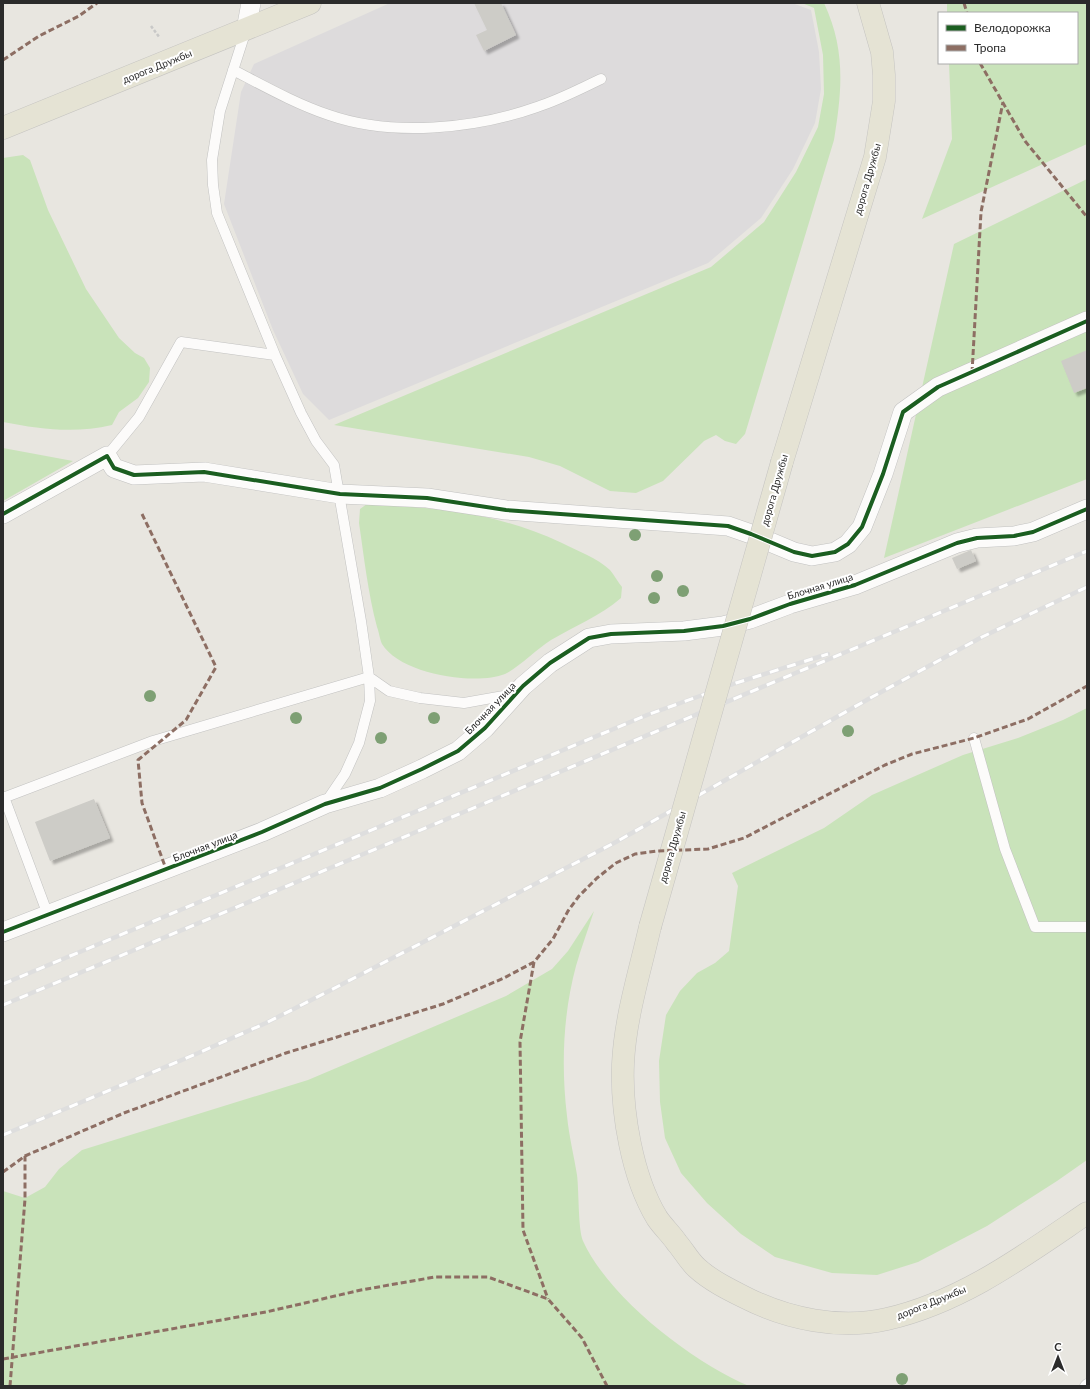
<svg xmlns="http://www.w3.org/2000/svg" width="1090" height="1389" viewBox="0 0 1090 1389" font-family="Lato,sans-serif">
<style>
.industrial{fill:#dddbdc}
.green{fill:#c9e3ba}
.building{fill:#cdccc7;filter:url(#shadow)}
.lines{fill:none;stroke-linecap:round;stroke-linejoin:round}
.service-casing{stroke:#c2c2c1;stroke-width:11}
.minor-casing{stroke:#c2c2c1;stroke-width:20}
.primary-casing{stroke:#c5c4c1;stroke-width:23}
.path{stroke:#c8c8c7;stroke-width:2.5;stroke-dasharray:3 2;stroke-linecap:butt}
.service{stroke:#fcfbfa;stroke-width:10}
.minor{stroke:#fcfbfa;stroke-width:19}
.primary{stroke:#e5e3d4;stroke-width:22}
.rail-casing{stroke:#dedede;stroke-width:4.5}
.rail{stroke:#fff;stroke-width:3;stroke-dasharray:9;stroke-linecap:butt}
.primary-bridge-casing{stroke:#c5c4c1;stroke-width:23;stroke-linecap:butt}
.primary-bridge{stroke:#e5e3d4;stroke-width:22}
.quiet{stroke:#8d6e63;stroke-width:3;stroke-dasharray:6 3;stroke-linecap:butt}
.cycleway-casing{stroke:#fff;stroke-width:6}
.cycleway{stroke:#1b5e20;stroke-width:4}
.tree{fill:#7ea074}
.labels{text-anchor:middle;stroke-width:4;stroke-linejoin:round;paint-order:stroke}
.street-label{font-size:10px;fill:#2b2b2b;stroke:#fff}
</style>
<defs>
<filter id="shadow"><feDropShadow dx="3.5" dy="3.5" stdDeviation="1" flood-color="#0004"/></filter>
</defs>
<rect width="100%" height="100%" fill="#e8e6e0"/>
<path class="industrial" d="M390 3H792L811 10 819 52 821 89 815 123 793 169 761 218 708 263 329 420 303 394 273 330 224 204 241 92 254 64Z"/>
<path class="green" d="M802 3H824C846 50 842 91 834 140L745 434 736 444 725 441 716 435 704 441 663 481 636 493 610 491 560 466 529 457 334 425 711 267 764 222 796 172 818 127 824 94 823 55 814 8Z
M947 3H1087V144L922 219 952 139 949 63H1077V13H947Z
M23 155 30 160 48 210 86 289 119 338 135 353 144 358 150 368 149 382 138 398 119 412 112 425C74 434 40 429 3 422V158Z
M1087 179V479L884 558 954 244Z
M3 448 73 461 3 501Z
M367 504C439 508 495 512 562 543 578 551 597 558 610 570 614 575 618 582 622 587L621 598C600 616 575 626 551 640 538 648 518 668 505 674 475 686 400 674 382 644 380 640 379 632 377 627 368 593 364 557 359 523L360 509Z
M1087 708V1160L1057 1181 987 1226 918 1262 877 1275 832 1273 775 1257 741 1234 707 1203 681 1173 665 1138 660 1102 659 1061 666 1015 680 991 697 973 715 963 729 951 738 886 732 873 824 828 872 795 963 755 1018 738 1063 720Z
M594 911C588 930 581 948 576 966 563 1014 561 1066 567 1116 569 1136 574 1156 577 1175 579 1190 578 1230 583 1241 609 1298 692 1362 749 1386H3V1191L25 1198 45 1187 59 1169 82 1150 308 1080 506 996 552 969 568 951Z"/>
<path class="building" d="M474 3H501L516 35 484 51 476 35 487 30Z
M1087 350V388L1074 393 1061 361Z
M971 550 976 561 957 569 952 558Z
M94 799 110 838 50 861 35 822Z"/>
<g class="lines">
<defs>
<path id="service" d="M246 30 220 111 212 160 213 185 217 213 275 355
M233 70C264 86 296 104 329 115 392 137 475 129 537 107 559 100 580 89 601 79
M107 456 139 417 181 342 275 355 301 413 316 441 334 465 361 621 369 677 370 701 359 743 345 774 326 802
M974 738 1005 849 1035 927H1087
M4 797 48 915
M3 798 153 741 369 677 389 691 420 698 464 703 514 694
M1085 1386 1087 1384"/>
<path id="minor" d="M246 30 251 3
M3 514 107 456 114 468 134 475 204 472 340 494 427 498 506 510 728 526 751 534 794 552 812 556 835 552 848 544 862 527 883 474 903 412 938 387 1087 321
M3 932 262 832 325 804 380 788 422 769 458 751 485 728 523 686 550 663 589 638 611 634 684 631 723 626 750 619 790 604 855 585 957 543 977 538 1014 536 1033 532 1087 509"/>
<path id="primary" d="M3 128 310 3
M782 462 875 157 884 101V75L882 52 868 3
M650 927C640 971 625 1018 623 1064 621 1111 632 1177 657 1218 663 1227 671 1234 677 1243 684 1251 689 1261 697 1268 710 1280 728 1289 744 1297 787 1319 840 1330 887 1319 962 1302 1025 1255 1087 1213"/>
</defs>
<use href="#service" class="service-casing"/>
<use href="#minor" class="minor-casing"/>
<use href="#primary" class="primary-casing"/>
<path class="path" d="M151 26 160 38"/>
<use href="#service" class="service"/>
<use href="#minor" class="minor"/>
<use href="#primary" class="primary"/>
<defs>
<path id="rail" d="M3 984 647 715 736 683 828 654
M3 1005 1087 551
M3 1135 196 1054 266 1023 329 991 616 842 872 697 982 637 1087 587"/>
</defs>
<use href="#rail" class="rail-casing"/>
<use href="#rail" class="rail"/>
<defs>
<path id="primary-bridge" d="M650 927 782 462"/>
</defs>
<use href="#primary-bridge" class="primary-bridge-casing"/>
<use href="#primary-bridge" class="primary-bridge"/>
<path class="quiet" d="M964 3 967 13
M3 60 39 36 79 16 97 3
M980 63 1025 141 1087 217
M972 373 981 212 1003 102
M142 514 216 667 186 720 138 760 142 803 166 869
M534 962 520 1042 523 1230 548 1299
M3 1172 25 1156 124 1113 286 1053 443 1004 504 978 534 962 553 939 568 911 579 896 597 878 616 863 635 854 657 851 708 849 744 838 885 765 912 754 974 738 1028 719 1087 686
M3 1359 266 1312 361 1290 435 1277H488L548 1299 582 1338 607 1386
M10 1386 25 1199V1156"/>
<defs>
<path id="cycleway" d="M3 514 107 456 114 468 134 475 204 472 340 494 427 498 506 510 728 526 751 534 794 552 812 556 835 552 848 544 862 527 883 474 903 412 938 387 1087 321
M3 932 262 832 325 804 380 788 422 769 458 751 485 728 523 686 550 663 589 638 611 634 684 631 723 626 750 619 790 604 855 585 957 543 977 538 1014 536 1033 532 1087 509"/>
</defs>
<use href="#cycleway" class="cycleway-casing"/>
<use href="#cycleway" class="cycleway"/>
</g>
<g class="tree">
<circle cx="635" cy="535" r="6"/>
<circle cx="657" cy="576" r="6"/>
<circle cx="683" cy="591" r="6"/>
<circle cx="654" cy="598" r="6"/>
<circle cx="150" cy="696" r="6"/>
<circle cx="296" cy="718" r="6"/>
<circle cx="434" cy="718" r="6"/>
<circle cx="848" cy="731" r="6"/>
<circle cx="381" cy="738" r="6"/>
<circle cx="902" cy="1379" r="6"/>
</g>
<g class="labels">
<g class="street-label">
<text transform="translate(157 66) rotate(-22)" y="4">дорога Дружбы</text>
<text transform="translate(867 179) rotate(-74)" y="4">дорога Дружбы</text>
<text transform="translate(774 490) rotate(-74)" y="4">дорога Дружбы</text>
<text transform="translate(820 586) rotate(-17)" y="4">Блочная улица</text>
<text transform="translate(490 708) rotate(-46)" y="4">Блочная улица</text>
<text transform="translate(205 846) rotate(-21)" y="4">Блочная улица</text>
<text transform="translate(672 847) rotate(-74)" y="4">дорога Дружбы</text>
<text transform="translate(931 1302) rotate(-22)" y="4">дорога Дружбы</text>
</g>
</g>
<rect width="1090" height="1389" fill="none" stroke="#2b2b2b" stroke-width="8"/>
<rect x="938" y="12" width="140" height="52" fill="#ffffff" stroke="#aaaaaa"/>
<rect x="946" y="25" width="20" height="6" fill="#1b5e20" stroke="#aaaaaa"/>
<text x="974" y="32" font-size="12" fill="#2b2b2b">Велодорожка</text>
<rect x="946" y="45" width="20" height="6" fill="#8d6e63" stroke="#aaaaaa"/>
<text x="974" y="52" font-size="12" fill="#2b2b2b">Тропа</text>
<g transform="translate(1058 1357)" stroke="#ffffff" stroke-width="3" paint-order="stroke">
<path d="M0-3L7 15L0 10L-7 15Z" fill="#2b2b2b"/>
<text y="-6" font-size="11" font-weight="bold" text-anchor="middle" fill="#2b2b2b">С</text>
</g>
</svg>
